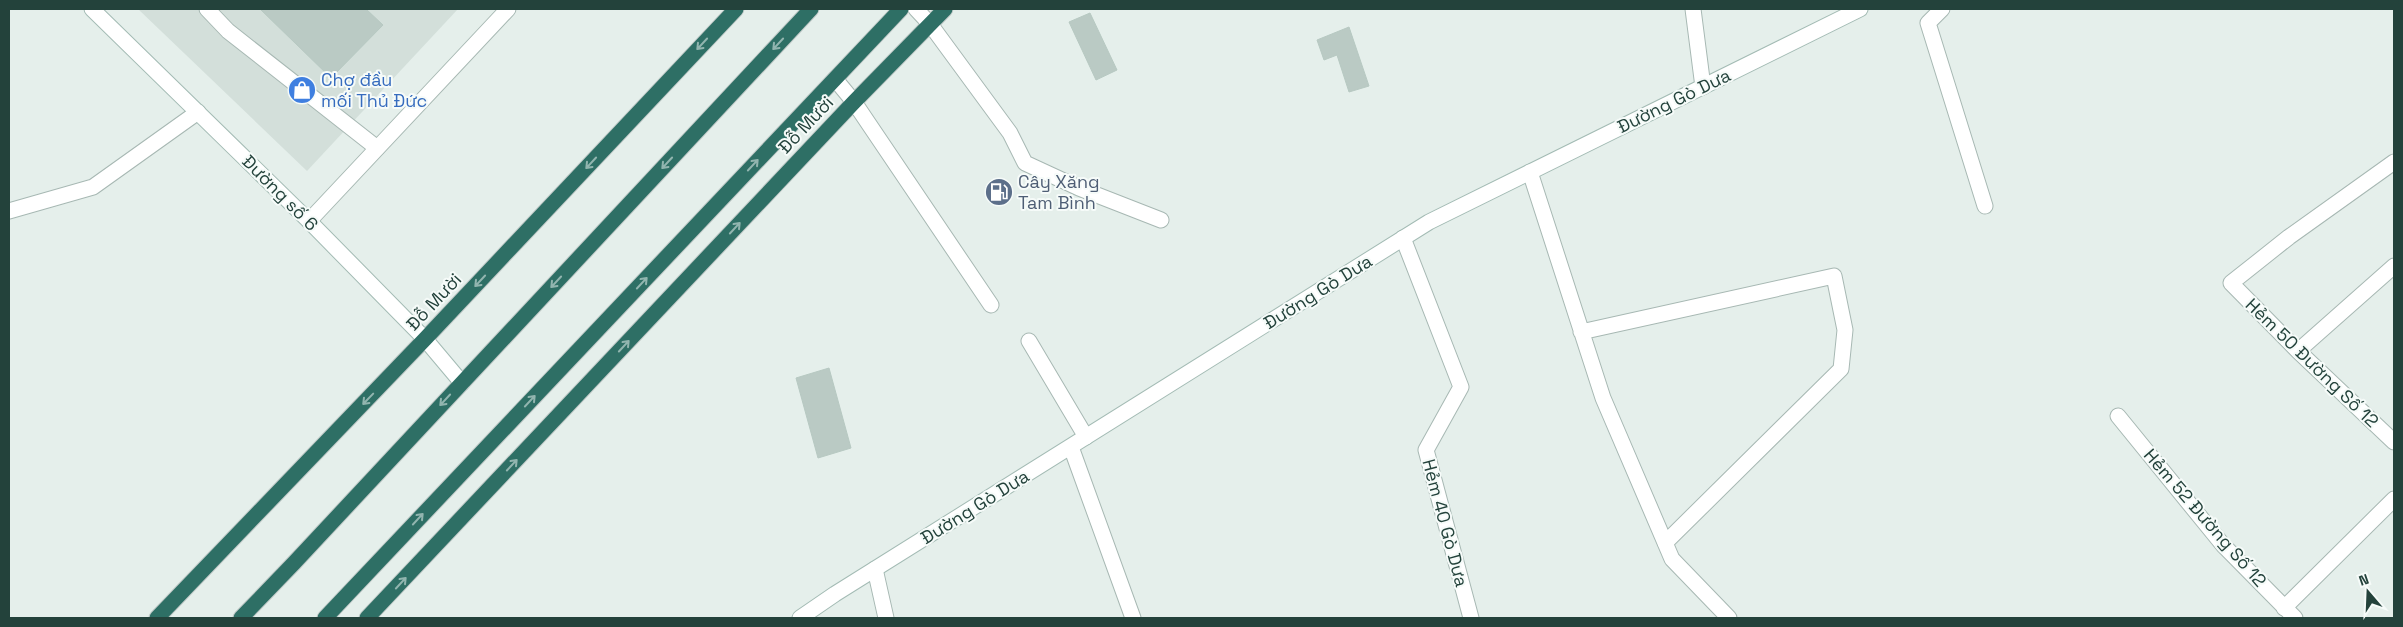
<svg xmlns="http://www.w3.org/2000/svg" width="2403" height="627" viewBox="0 0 2403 627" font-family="'Space Grotesk',sans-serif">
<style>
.built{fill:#d3dfda}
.building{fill:#bacac4;stroke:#b7c9c2}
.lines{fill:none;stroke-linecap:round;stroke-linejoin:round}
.lane-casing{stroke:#a7b8b3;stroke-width:17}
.street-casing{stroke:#a7b8b3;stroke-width:17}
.secondary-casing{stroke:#a3bbb4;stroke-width:17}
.highway-casing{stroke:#c1cac8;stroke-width:17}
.lane{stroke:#fff;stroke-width:15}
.street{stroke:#fff;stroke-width:15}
.secondary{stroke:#fff;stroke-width:15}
.highway{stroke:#2e6f65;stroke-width:15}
.oneway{stroke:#92b5af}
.labels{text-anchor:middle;stroke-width:4;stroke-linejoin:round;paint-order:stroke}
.shop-label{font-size:18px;fill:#366cbe;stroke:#f6fbf9;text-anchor:start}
.street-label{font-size:18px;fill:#23423b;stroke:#f6fbf9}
.service-label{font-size:18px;fill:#4e5e75;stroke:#f6fbf9;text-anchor:start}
</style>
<rect width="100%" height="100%" fill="#e5efeb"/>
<path class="built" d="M138 9H458L307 171Z"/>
<path class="building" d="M260 9H366L383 25 331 78Z
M1090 13 1117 70 1096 80 1069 22Z
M1349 27 1369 86 1349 92 1337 55 1324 60 1317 40Z
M829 368 851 448 818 458 796 378Z"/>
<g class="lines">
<defs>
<path id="lane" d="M207 9 228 31 377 148
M916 9 930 24 1010 133 1025 163 1079 188 1161 220
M1693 9 1703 87
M1942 9 1928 23 1985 206
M9 211 93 187 198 112
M875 569 886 618"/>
<path id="street" d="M835 79 854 102 991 305
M2394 162 2289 237 2231 283 2298 351 2394 442
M1530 172 1603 398 1672 559 1729 618
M309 221 508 9
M1403 238 1461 387 1426 450 1471 618
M1581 332 1834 276 1845 330 1841 369 1665 543
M1029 341 1086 437
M2298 351 2394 266
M2118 416 2223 545 2295 618
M1071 447 1133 618
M2284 608 2394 499"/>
<path id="secondary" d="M92 9 309 221 425 339 462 383
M800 618 835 594 1429 222 1860 9"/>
<path id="highway" d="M157 618 425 339 736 9
M241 618 294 563 811 9
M325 618 901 9
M367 618 854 102 945 9"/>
</defs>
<use href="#lane" class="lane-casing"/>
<use href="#street" class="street-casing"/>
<use href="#secondary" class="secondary-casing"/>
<use href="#highway" class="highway-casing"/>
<use href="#lane" class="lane"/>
<use href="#street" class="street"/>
<use href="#secondary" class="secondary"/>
<use href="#highway" class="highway"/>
</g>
<defs><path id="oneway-shaft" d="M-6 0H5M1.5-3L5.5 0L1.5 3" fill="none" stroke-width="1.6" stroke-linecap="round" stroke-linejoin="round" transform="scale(1.25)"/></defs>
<g class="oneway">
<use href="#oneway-shaft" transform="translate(702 44) rotate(133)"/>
<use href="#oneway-shaft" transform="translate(778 44) rotate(133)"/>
<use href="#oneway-shaft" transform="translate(591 163) rotate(133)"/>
<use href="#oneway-shaft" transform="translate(667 163) rotate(133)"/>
<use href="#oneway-shaft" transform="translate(753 165) rotate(-47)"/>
<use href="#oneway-shaft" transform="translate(735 228) rotate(-47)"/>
<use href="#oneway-shaft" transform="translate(480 281) rotate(133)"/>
<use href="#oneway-shaft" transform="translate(556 282) rotate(133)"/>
<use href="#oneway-shaft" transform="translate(642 283) rotate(-47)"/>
<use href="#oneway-shaft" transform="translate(624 346) rotate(-47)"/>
<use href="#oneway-shaft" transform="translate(368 399) rotate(134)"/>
<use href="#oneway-shaft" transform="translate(445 400) rotate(133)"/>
<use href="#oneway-shaft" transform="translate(530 401) rotate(-47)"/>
<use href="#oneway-shaft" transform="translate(512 465) rotate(-47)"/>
<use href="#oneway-shaft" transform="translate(418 519) rotate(-47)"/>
<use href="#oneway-shaft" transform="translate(401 583) rotate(-47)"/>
</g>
<defs>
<symbol id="shop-disc" viewBox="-11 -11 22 22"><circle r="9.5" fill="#3f7fe0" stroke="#f6fbf9"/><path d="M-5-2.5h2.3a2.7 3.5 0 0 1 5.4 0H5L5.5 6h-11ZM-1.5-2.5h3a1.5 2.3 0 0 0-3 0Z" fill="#fff"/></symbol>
<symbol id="fuel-disc" viewBox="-11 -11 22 22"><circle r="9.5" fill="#5c6f8a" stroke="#f6fbf9"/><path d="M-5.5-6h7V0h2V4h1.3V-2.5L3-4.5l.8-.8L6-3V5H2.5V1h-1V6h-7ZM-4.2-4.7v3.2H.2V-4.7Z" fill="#fff"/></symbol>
</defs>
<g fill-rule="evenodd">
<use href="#shop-disc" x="286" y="74" width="32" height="32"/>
<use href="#fuel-disc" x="983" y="176" width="32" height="32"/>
</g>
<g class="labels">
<g class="shop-label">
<text x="321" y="86">Chợ đầu<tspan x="321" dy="21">mối Thủ Đức</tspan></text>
</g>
<g class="street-label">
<text transform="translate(1674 101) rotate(-26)" y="6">Đường Gò Dưa</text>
<text transform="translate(806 125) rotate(-47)" y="6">Đỗ Mười</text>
<text transform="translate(280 193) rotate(45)" y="6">Đường số 6</text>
<text transform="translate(1318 292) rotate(-32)" y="6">Đường Gò Dưa</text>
<text transform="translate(434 302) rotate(-47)" y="6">Đỗ Mười</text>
<text transform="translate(2312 363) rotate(44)" y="6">Hẻm 50 Đường Số 12</text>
<text transform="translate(975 507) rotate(-32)" y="6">Đường Gò Dưa</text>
<text transform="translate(2205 518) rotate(49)" y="6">Hẻm 52 Đường Số 12</text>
<text transform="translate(1445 523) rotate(75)" y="6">Hẻm 40 Gò Dưa</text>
</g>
<g class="service-label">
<text x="1018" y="188">Cây Xăng<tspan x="1018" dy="21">Tam Bình</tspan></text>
</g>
</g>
<rect width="2403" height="627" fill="none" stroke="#23423b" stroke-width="20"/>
<g transform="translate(2368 592) rotate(341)" stroke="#f6fbf9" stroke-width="4" paint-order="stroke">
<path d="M0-4L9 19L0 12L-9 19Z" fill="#23423b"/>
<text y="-8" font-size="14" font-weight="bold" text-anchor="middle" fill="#23423b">N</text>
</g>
</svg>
